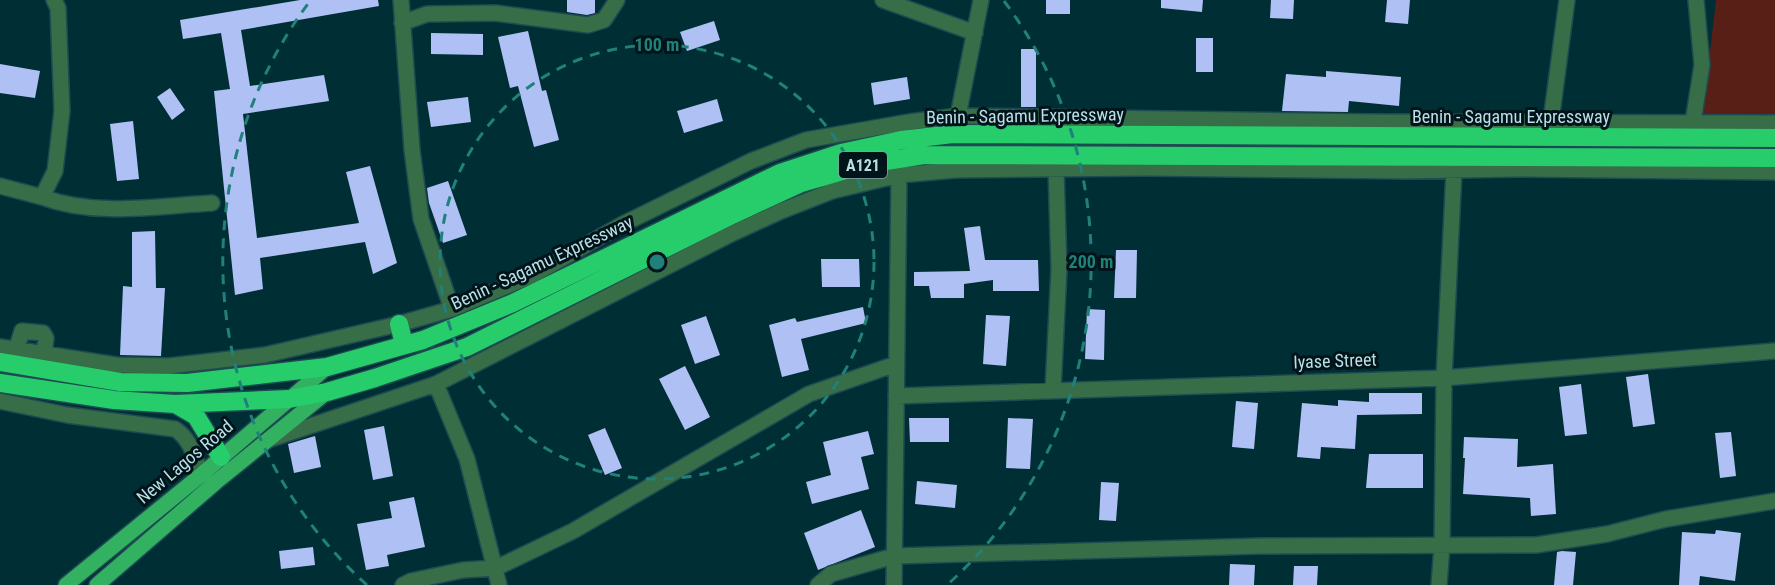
<svg xmlns="http://www.w3.org/2000/svg" width="1775" height="585" viewBox="0 0 1775 585" font-family="'Roboto Condensed',sans-serif">
<style>
.green{fill:#571f16}
.building{fill:#afc0f5}
.lines{fill:none;stroke-linecap:round;stroke-linejoin:round}
.minor-casing{stroke:#1e4a51;stroke-width:18}
.major-casing{stroke:#1e4a51;stroke-width:18}
.highway-casing{stroke:#1e4a51;stroke-width:21}
.minor{stroke:#376d47;stroke-width:15}
.major{stroke:#32b261;stroke-width:15}
.highway{stroke:#27cd6b;stroke-width:18}
.ring{fill:none;stroke:#20807a;stroke-width:3;stroke-dasharray:10 8}
.labels{text-anchor:middle;stroke-width:6;stroke-linejoin:round;paint-order:stroke}
.shield{fill:#001419;stroke:#82a2a8;stroke-width:1.5}
.shield-label{font-size:16px;font-weight:bold;fill:#badfe6}
.street-label{font-size:18px;fill:#badfe6;stroke:#001419}
.centre{fill:#20807a;stroke:#001419;stroke-width:3}
.ring-label{font-size:18px;text-anchor:middle;font-weight:bold;fill:#20807a;stroke:#001419;stroke-width:6;stroke-linejoin:round;paint-order:stroke}
</style>
<rect width="100%" height="100%" fill="#002e35"/>
<path class="green" d="M1716 0H1775V132L1701 130Z"/>
<path class="building" d="M300 0H378L379 6 241 30 250 86 324 75 329 101 243 114 257 238 359 223 346 172 370 166 397 263 373 274 365 242 260 258 263 289 235 295 214 91 230 89 221 33 183 39 180 20Z
M567 0H595V13L587 15 567 12Z
M1046 0H1070V14H1046Z
M1161 0H1203L1202 12 1161 8Z
M1271 0H1294L1293 19 1270 18Z
M1387 0H1410L1408 24 1385 22Z
M714 21 720 40 687 51 680 32Z
M528 31 542 91 546 90 559 140 534 147 518 86 510 88 498 37Z
M431 33 483 34V55L431 54Z
M1196 38H1213V72H1196Z
M1021 49H1036V107H1021Z
M0 64 40 71 35 98 0 93Z
M1326 71 1401 77 1399 106 1349 101 1348 112 1282 111 1286 74 1326 77Z
M907 77 910 99 874 105 871 83Z
M170 88 185 110 172 120 157 97Z
M468 97 471 122 431 127 427 102Z
M717 99 723 121 684 133 677 111Z
M133 121 139 179 117 181 110 124Z
M448 181 467 235 443 243 429 203 427 188Z
M980 226 985 260H1038L1039 291H993V280L964 284V298H931L929 286H914V272L970 271 964 228Z
M155 231 156 288H165L161 356 120 355 123 286 132 287V232Z
M1116 250H1137L1136 298H1114Z
M821 259H859L860 287H822Z
M863 307 866 323 801 339 809 370 782 377 769 325 795 318 797 322Z
M1087 309 1105 310 1104 360 1085 359Z
M986 315 1010 316 1006 366 983 364Z
M706 316 720 355 695 364 681 325Z
M685 366 710 417 685 430 659 379Z
M1648 374 1655 424 1633 427 1626 377Z
M1581 384 1587 434 1565 436 1559 387Z
M1369 393H1422V414L1357 415 1355 449 1321 447 1320 459 1297 457 1302 403 1338 406V400L1369 402Z
M1236 401 1258 403 1254 449 1232 447Z
M909 418H949V442H910Z
M1008 418 1033 419 1030 469 1006 468Z
M384 426 393 476 373 480 364 430Z
M605 428 622 468 605 475 588 435Z
M868 431 874 454 861 457 869 489 812 504 806 482 831 475 823 442Z
M1731 432 1736 476 1720 478 1715 433Z
M315 436 321 467 294 473 288 444Z
M1464 437 1518 439 1517 467 1553 464 1556 514 1531 516 1530 498 1463 494 1465 458H1463Z
M1369 454H1423V488H1366Z
M917 481 957 485 955 508 915 504Z
M1101 482 1119 483 1116 521 1099 520Z
M414 497 425 547 387 555 389 566 366 570 357 524 392 518 389 502Z
M861 510 875 547 818 570 804 533Z
M1716 530 1741 533 1735 581 1700 576 1699 585H1679L1682 532 1715 534Z
M313 547 315 565 281 569 279 551Z
M1562 551 1576 552 1573 585H1554L1557 552Z
M1230 564 1255 565 1254 585H1229Z
M1294 566H1318L1317 585H1293Z"/>
<g class="lines">
<defs>
<path id="minor" d="M401 0 412 150 421 219 452 309
M883 0 975 33
M402 23 427 14 495 13 588 25 604 20 617 0
M958 116 981 0
M1551 121 1567 0
M1693 122 1702 65 1696 0
M0 186 42 197 55 171 62 111 58 8 54 0
M42 197C95 217 156 206 212 203
M0 347 116 365 169 366 265 355 399 324 452 309 533 275 623 224 751 161 806 140 909 122 958 116 1371 122 1775 123
M16 350 22 331 43 333 46 338 44 354
M436 384 467 459 499 585
M1053 390 1059 269 1056 169
M896 396 1444 378 1775 351
M0 401 67 415 175 429C191 439 195 458 201 475
M268 440 436 384 731 234 781 211 832 191 899 175 956 170 1145 168 1406 171 1516 169 1775 172
M403 585 411 581 463 570 496 568 573 531 809 394 896 364
M818 585 831 574 894 556 1261 546 1536 545 1607 534 1666 519 1775 501
M894 585 899 175
M1439 585 1442 546 1444 378 1454 170"/>
<path id="major" d="M66 585 201 475 327 367
M97 585 216 482 327 392"/>
<path id="highway" d="M399 324 404 344
M0 362 120 382 187 383 327 367 423 340 513 303 780 173 841 153 901 140 953 134 1775 138
M0 383 114 400 175 404 289 399 327 392 375 378 467 347 732 215 801 183 867 164 924 155 1775 158
M177 405 196 416 221 457"/>
</defs>
<use href="#minor" class="minor-casing"/>
<use href="#major" class="major-casing"/>
<use href="#highway" class="highway-casing"/>
<use href="#minor" class="minor"/>
<use href="#major" class="major"/>
<use href="#highway" class="highway"/>
</g>
<g class="ring">
<circle cx="657" cy="262" r="217"/>
<path d="M367 585A434 434 0 0 1 310 1M1004 1A434 434 0 0 1 947 585"/>
</g>
<g class="labels">
<rect class="shield" x="839" y="152" width="48" height="26" rx="4.5"/>
<g class="shield-label">
<text x="863" y="171">A121</text>
</g>
<g class="street-label">
<text transform="translate(1025 116) rotate(-1)" y="6">Benin - Sagamu Expressway</text>
<text x="1511" y="123">Benin - Sagamu Expressway</text>
<text transform="translate(542 263) rotate(-25)" y="6">Benin - Sagamu Expressway</text>
<text transform="translate(1335 361) rotate(-2)" y="6">Iyase Street</text>
<text transform="translate(185 462) rotate(-40)" y="6">New Lagos Road</text>
</g>
</g>
<circle cx="657" cy="262" r="9" class="centre"/>
<g class="ring-label">
<text x="657" y="51">100 m</text>
<text x="1091" y="268">200 m</text>
</g>
</svg>
